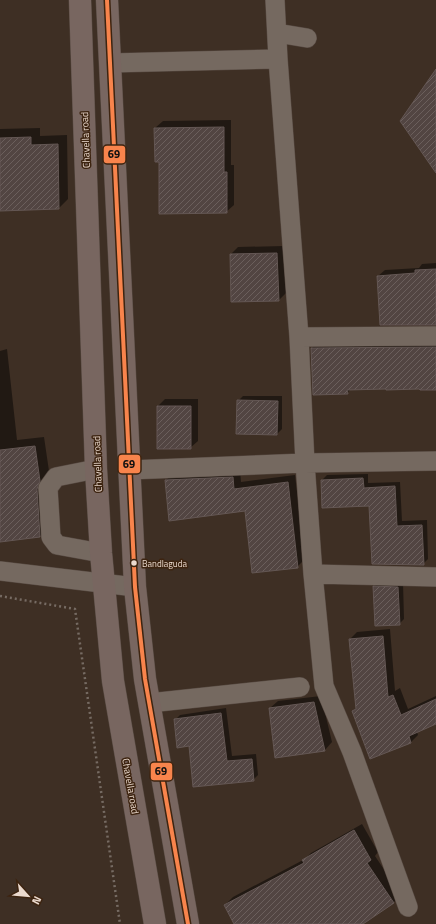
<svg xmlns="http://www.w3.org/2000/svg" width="436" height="924" viewBox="0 0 436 924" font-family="'Titillium Web',sans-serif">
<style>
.shadow{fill:#0007}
.building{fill:url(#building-hatch);stroke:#645754}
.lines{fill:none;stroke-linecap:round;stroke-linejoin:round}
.minor-casing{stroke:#574a42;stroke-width:20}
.highway-casing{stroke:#574a42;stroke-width:23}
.path{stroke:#766b63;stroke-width:2.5;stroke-dasharray:2 3;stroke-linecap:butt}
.minor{stroke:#756960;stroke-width:19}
.highway{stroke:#786660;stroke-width:22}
.bus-1-casing{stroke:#3d2410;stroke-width:7}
.bus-1{stroke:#f8844c;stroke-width:4}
.bus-dot{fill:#ebdace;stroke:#3d2410;stroke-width:1.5}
.labels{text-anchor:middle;stroke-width:3;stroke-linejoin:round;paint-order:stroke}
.bus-label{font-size:9px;fill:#ebdace;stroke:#3d2410;text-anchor:start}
.street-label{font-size:10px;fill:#ebdace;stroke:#3d2410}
.line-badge{stroke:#3d2410;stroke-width:1.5}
.pale-badge-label{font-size:11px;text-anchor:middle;font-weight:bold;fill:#111}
</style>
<defs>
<pattern id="building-hatch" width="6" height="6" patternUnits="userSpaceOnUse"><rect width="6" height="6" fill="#524542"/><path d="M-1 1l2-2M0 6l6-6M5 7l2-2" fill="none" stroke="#6b5f5c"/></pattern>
</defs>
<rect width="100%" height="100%" fill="#3e2f24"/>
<path class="shadow" d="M231 120V165H234V205L226 212 160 161 155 128 163 121Z
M40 128V136L67 135 68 199 59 208 0 210V129Z
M284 246 286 293 279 300 231 254 238 247Z
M436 263V324L378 276 385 270 419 268 422 264Z
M436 341V388H387L351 389 347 393 312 348 318 342Z
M7 349 17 440 44 437 49 471 46 479 49 527 40 536 0 541V351Z
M243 396H282V429L277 434 238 401Z
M165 399H198V441L190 448 158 406Z
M240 470 241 482 295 475 305 559 297 567 246 510 166 480 174 473Z
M368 474V483L400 482 402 521 427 520 428 559 423 564 370 505 322 480 327 475Z
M379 582H403L404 619 399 624 374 587Z
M390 629 395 691 400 688 408 709 436 696V723L417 732 418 735 411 742 371 757 353 711 357 707 350 639 357 632Z
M321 696 332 742 325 750 270 708 278 701Z
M226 708 232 756 256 754 258 775 253 780 190 745 175 720 180 715Z
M362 824 378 852 375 856 401 895 394 902 361 924H235L225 905 233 897 305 859 311 853Z"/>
<path class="building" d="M436 69V173L400 121Z
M224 127V172H227V213L159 214V162H155L154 128Z
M31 137V145L58 144 59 209 0 211V138Z
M277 253 279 301 231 302 230 254Z
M436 269V325H380L377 276 415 273V270Z
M436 347V390H420L419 389 386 390V389L347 390 348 394 313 395 311 348Z
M237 400 278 401 277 435 236 434Z
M157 406H191V449H157Z
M35 446 40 481 37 489 40 537 0 542V450Z
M233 477 234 489 288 482 298 568 252 573 245 511 169 521 165 480Z
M363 478 364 488 395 486 397 526 422 525 424 565 372 564 369 506 322 508 321 480Z
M373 586 398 587 400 625 375 626Z
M383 636 388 697 393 695 401 715 436 699V724L409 736 411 743 370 759 352 711 356 709 349 639Z
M314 702 325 751 275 758 269 708Z
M221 713 227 761 252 759 254 781 193 787 189 746 177 748 174 719Z
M354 830 371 860 367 863 394 903 363 924H234L224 905 304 863 302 860Z"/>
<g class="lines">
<defs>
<path id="minor" d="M275 0 278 59
M277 33 307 38
M110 63 278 59 299 337 305 463 313 574 324 686 352 752 408 907
M299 337 436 336
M96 469 56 477 48 488 51 537 57 545 101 553
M129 470 305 463 436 461
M0 571 135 587
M313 574 436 577
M149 703 300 687"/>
<path id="highway" d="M80 0 96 469 101 553 113 681 155 924
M107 0 135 587 145 679 188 924"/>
</defs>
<use href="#minor" class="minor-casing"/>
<use href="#highway" class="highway-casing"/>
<path class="path" d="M0 596 75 609 120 924"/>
<use href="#minor" class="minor"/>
<use href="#highway" class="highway"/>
<defs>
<path id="bus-1" d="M107 0 135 587 145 679 188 924"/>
</defs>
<use href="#bus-1" class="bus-1-casing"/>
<use href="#bus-1" class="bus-1"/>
</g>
<circle class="bus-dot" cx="134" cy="563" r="3.5"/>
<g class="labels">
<g class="bus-label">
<text x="142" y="567">Bandlaguda</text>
</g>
<g class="street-label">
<text transform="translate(85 140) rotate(-92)" y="4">Chavella road</text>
<text transform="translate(97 464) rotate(-92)" y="4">Chavella road</text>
<text transform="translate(131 786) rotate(80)" y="4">Chavella road</text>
</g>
</g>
<g class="line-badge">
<rect x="103" y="145" width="23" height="19" rx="4" fill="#f8844c"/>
<rect x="118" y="454" width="23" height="20" rx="4" fill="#f8844c"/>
<rect x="150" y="762" width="23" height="19" rx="4" fill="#f8844c"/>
</g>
<g class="pale-badge-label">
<text x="114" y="158">69</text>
<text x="129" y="468">69</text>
<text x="161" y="775">69</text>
</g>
<g transform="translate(28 896) rotate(117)" stroke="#3d2410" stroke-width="3" paint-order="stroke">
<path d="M0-3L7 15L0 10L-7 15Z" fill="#ebdace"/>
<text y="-6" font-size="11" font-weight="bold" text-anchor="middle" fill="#ebdace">N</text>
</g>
</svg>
